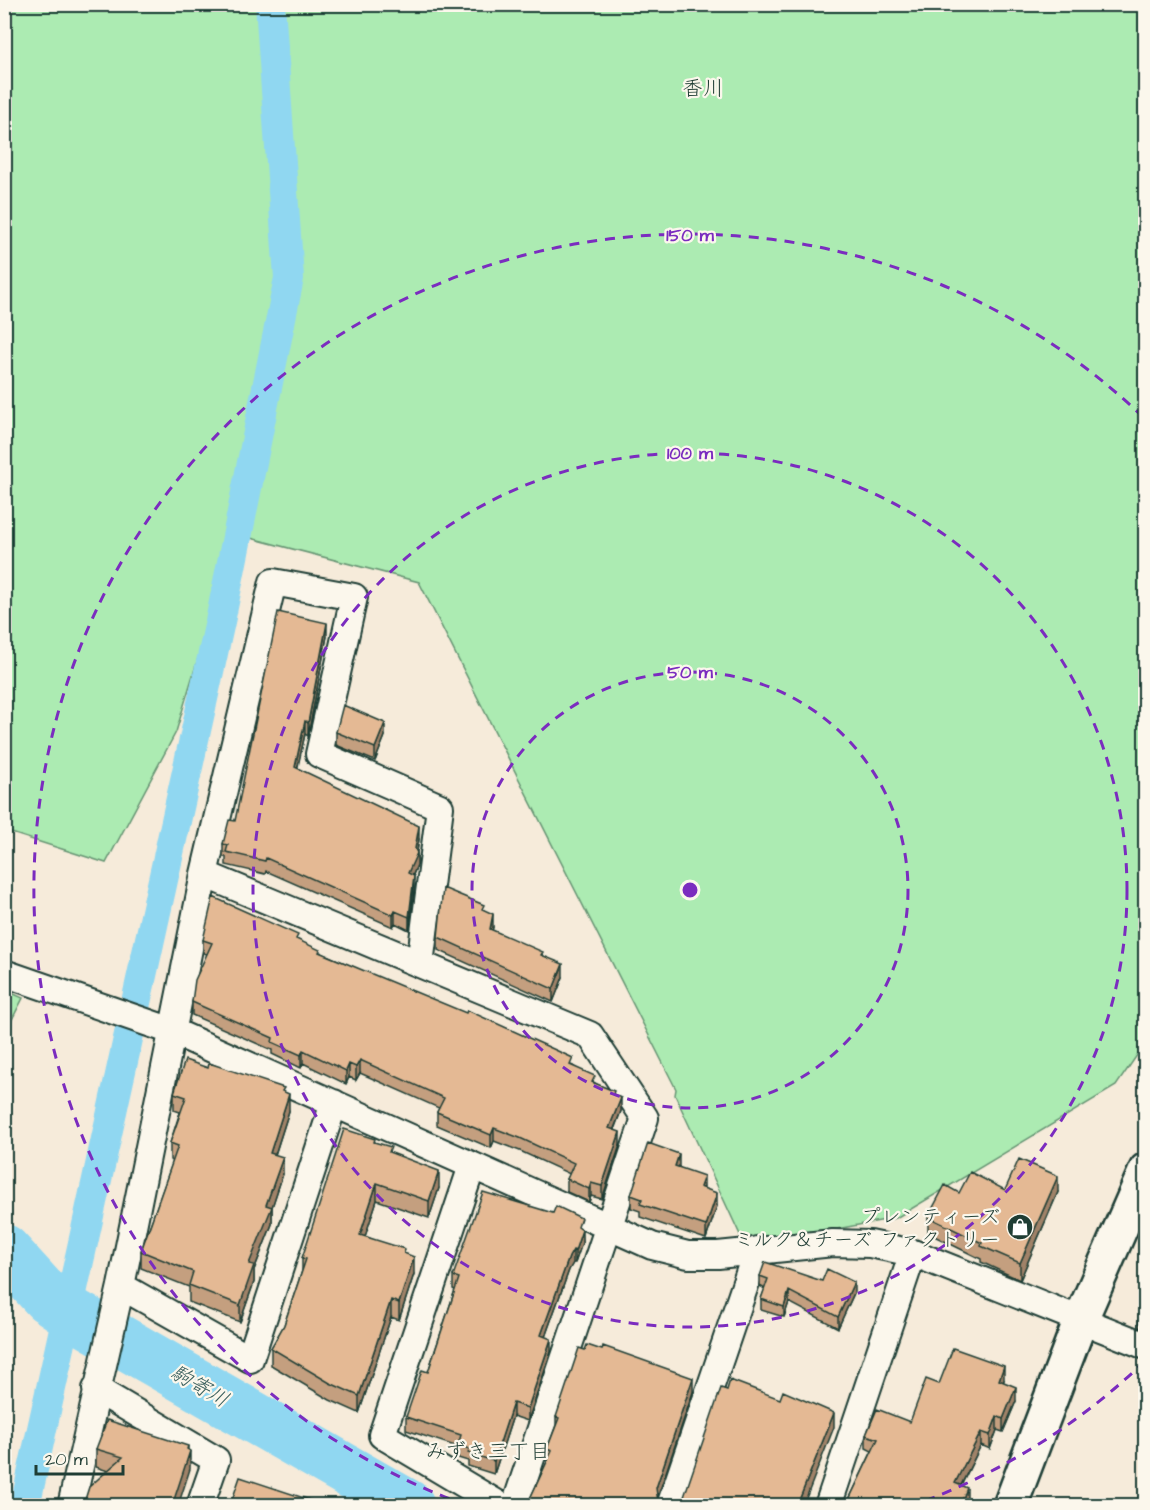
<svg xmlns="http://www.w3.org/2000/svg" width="1150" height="1510" viewBox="0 0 1150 1510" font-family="'Architects Daughter','Klee One',sans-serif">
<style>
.green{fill:#acebb2;stroke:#669473;stroke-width:1.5}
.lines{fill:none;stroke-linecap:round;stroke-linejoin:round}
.canal{stroke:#90d7f1;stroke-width:30}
.river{stroke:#90d7f1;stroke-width:52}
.minor-casing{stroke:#1f3d34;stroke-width:30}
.tertiary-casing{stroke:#1f3d34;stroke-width:38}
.minor{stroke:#fbf7ec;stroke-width:26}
.tertiary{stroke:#fbf7ec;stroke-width:33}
.wall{fill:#c49f7f;stroke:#1f3d34;stroke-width:1.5}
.shaded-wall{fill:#a08268;stroke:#1f3d34;stroke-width:1.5}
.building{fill:#e4b994;stroke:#1f3d34;stroke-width:1.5}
.ring{fill:none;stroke:#7b2cbf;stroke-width:3;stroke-dasharray:10 8}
.labels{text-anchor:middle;stroke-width:4.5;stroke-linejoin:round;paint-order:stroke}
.poi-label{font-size:20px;fill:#1f3d34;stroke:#fbf7ec;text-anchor:end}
.neighbourhood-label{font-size:21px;fill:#1f3d34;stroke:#fbf7ec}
.water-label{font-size:21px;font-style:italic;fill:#365c5a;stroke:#fbf7ec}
.centre{fill:#7b2cbf;stroke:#fbf7ec;stroke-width:3}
.ring-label{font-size:18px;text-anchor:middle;font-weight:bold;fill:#7b2cbf;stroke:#fbf7ec;stroke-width:4.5;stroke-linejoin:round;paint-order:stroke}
</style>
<rect width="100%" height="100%" fill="#f6ebda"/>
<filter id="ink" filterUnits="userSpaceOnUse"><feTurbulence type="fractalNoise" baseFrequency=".0167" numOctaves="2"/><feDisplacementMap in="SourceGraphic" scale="12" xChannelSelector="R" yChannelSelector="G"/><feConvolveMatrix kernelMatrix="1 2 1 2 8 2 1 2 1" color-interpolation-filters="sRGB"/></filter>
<g filter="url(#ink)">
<path class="green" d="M5 5H1145L1146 1042 1116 1086 896 1218 815 1233 742 1239 675 1095 676 1089 419 582 235 534 176 732 106 863 5 831Z
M5 990 23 998 5 1033Z"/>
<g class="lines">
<path class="canal" d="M25 1506 221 617 289 278 270 4"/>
<path class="river" d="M4 1250 47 1297 68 1311 409 1506"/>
<defs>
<path id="minor" d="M204 874 590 1035 645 1118 515 1506
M4 973 172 1031 652 1246 688 1255H718L833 1243 870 1244 913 1253 1146 1346
M472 1166 382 1435 501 1506
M121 1286 250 1359 334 1103
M96 1389 216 1460 200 1506
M71 1506 121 1286 204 874 273 582 354 597 319 754 440 807 420 964
M670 1506 757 1250
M828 1506 913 1253"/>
<path id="tertiary" d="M1010 1506 1081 1319 1146 1170"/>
</defs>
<use href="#minor" class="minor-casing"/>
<use href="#tertiary" class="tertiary-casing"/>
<use href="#minor" class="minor"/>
<use href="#tertiary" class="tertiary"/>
</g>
<path class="wall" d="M327 636 308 736 305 734 297 768 419 839 417 852V865L413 875 414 889 409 930 395 923 393 927 266 871 265 874 226 865V857H223V844Z
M336 732 385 736 375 761 336 745Z
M484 910 493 927 492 930 543 955 563 977 553 1002 438 950V937Z
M203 940H298L320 952 573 1066 595 1083 614 1095 621 1111 614 1130 620 1145 602 1199 591 1196 589 1202 567 1192V1179L570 1174 520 1151 494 1141 491 1148 437 1125V1112L439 1108 360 1073 356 1080 349 1077 346 1084 303 1063 301 1068 272 1054V1050L192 1015V1002L207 954 203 953Z
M208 1068 284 1092 289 1111 275 1155 283 1174 272 1207V1224L254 1270V1282L240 1322 189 1302V1287L141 1268V1251L173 1161 170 1160V1143L180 1112 174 1110V1093Z
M375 1142 439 1188 429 1218 377 1200 365 1236 405 1254 414 1274 399 1320 391 1317 359 1413 330 1400 271 1365V1348L284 1325 302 1271V1258Z
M679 1167 704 1189 717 1206 706 1239 640 1217V1211L631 1208V1195Z
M1005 1190 1058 1192 1020 1280 981 1262V1259L928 1233V1217L959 1193Z
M581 1229 582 1243 575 1263H573L569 1270 545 1337 551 1352 528 1421 513 1416 494 1474 468 1466V1461L458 1458V1447L406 1430V1417L428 1372 455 1290 453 1289V1276Z
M760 1276 854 1293 838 1328 789 1302 784 1317 761 1310V1299L765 1289 760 1286Z
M1146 1298V1330L1139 1327V1314Z
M1004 1380 1003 1382 1016 1401 1003 1432 997 1430 990 1449 981 1445 961 1486 967 1502 966 1506H846L872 1451 866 1448V1435L910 1422 939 1384Z
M693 1392 657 1497 658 1502 668 1506H528V1503L547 1462V1449L556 1425V1417Z
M96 1449 190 1469 108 1471 96 1467Z"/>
<path class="shaded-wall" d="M327 623V636L308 736V723Z
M305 721V734L295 780V767Z
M385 723V736L375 761V748Z
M419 826V839L416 856 417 853V865L408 886V873L415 849Z
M414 876V889L409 930V917Z
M395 911V923L393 927V915Z
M493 914V927L490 942V929Z
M563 964V977L553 1002V989Z
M303 1050V1063L301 1068V1055Z
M360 1060V1073L356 1080V1067Z
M349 1064V1077L346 1084V1071Z
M289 1094V1111L270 1170V1153Z
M621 1098V1111L609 1141V1128Z
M494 1128V1141L491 1148V1135Z
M620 1132V1145L602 1199V1186Z
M679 1154V1167L675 1179V1166Z
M283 1157V1174L272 1207V1224L254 1270V1282L240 1322V1305L249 1264 266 1205Z
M439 1171V1188L429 1218V1201Z
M704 1176V1189L700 1187Z
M1058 1176V1192L1020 1280V1263Z
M377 1183V1200L360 1252V1235Z
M591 1183V1196L589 1202V1189Z
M717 1193V1206L706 1239V1226Z
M582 1230V1243L575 1263V1251Z
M573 1250V1263L569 1270 541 1348V1335L569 1257Z
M414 1257V1274L399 1320V1303Z
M854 1282V1293L838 1328V1317Z
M789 1291V1302L784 1317V1307Z
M391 1300V1317L359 1413V1396Z
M551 1339V1352L528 1421V1408Z
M1004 1366V1380L999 1394V1380Z
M693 1378V1392L656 1502V1488Z
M1016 1387V1401L1003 1432V1419Z
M513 1403V1416L494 1474V1461Z
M834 1413V1427L803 1506 800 1498Z
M997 1416V1430L990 1449V1435Z
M981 1432V1445L955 1497V1483Z
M188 1446V1459L190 1451V1469L178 1506H172Z
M967 1488V1502L966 1506H960Z"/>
<path class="building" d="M278 612 327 623 308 723 305 721 295 767 419 826 415 849 417 853 408 873 414 876 409 917 395 911 393 915 266 858 265 861 226 852 228 845 223 844 229 820 235 821Z
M343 705 385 723 375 748 336 732Z
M443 888 484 905 482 909 493 914 490 929 543 952 541 955 563 964 553 989 438 937Z
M213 897 298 935 296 939 320 950 319 952 466 1013 467 1010 573 1058 570 1065 595 1076 592 1082 614 1091 613 1094 621 1098 609 1128 620 1132 602 1186 591 1183 589 1189 567 1179 574 1163 520 1138 494 1128 491 1135 437 1112 444 1098 360 1060 356 1067 349 1064 346 1071 303 1050 301 1055 272 1042 273 1038 192 1002 195 980 212 943 203 940Z
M185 1060 208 1068 209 1063 284 1088 282 1091 289 1094 270 1153 283 1157 266 1205 272 1207 249 1264 254 1265 240 1305 189 1285 193 1272 141 1251 178 1146 170 1143 186 1097 174 1093Z
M344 1129 375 1139 374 1142 391 1147 389 1152 439 1171 429 1201 377 1183 360 1235 405 1249 404 1253 414 1257 399 1303 391 1300 359 1396 330 1383 271 1348 284 1325 306 1259 302 1258Z
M648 1143 679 1154 675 1166 704 1176 700 1187 717 1193 706 1226 640 1204 642 1199 631 1195Z
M1019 1159 1058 1176 1020 1263 981 1246 982 1243 928 1217 945 1185 959 1193 970 1172 1005 1190Z
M483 1192 553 1213 556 1206 581 1218 578 1227 582 1230 575 1251 573 1250 569 1257 541 1335 551 1339 528 1408 513 1403 494 1461 468 1453 469 1449 458 1445 461 1435 406 1417 422 1370 428 1372 459 1278 453 1276Z
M765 1262 822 1281 827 1269 854 1282 838 1317 789 1291 784 1307 761 1299 768 1279 760 1276Z
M1146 1298V1318L1139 1314Z
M587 1345 602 1350 603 1346 693 1378 656 1488 658 1502 668 1506H535L528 1503 552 1451 547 1449 559 1418 556 1417 579 1348 585 1350Z
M953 1348 1004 1366 999 1380 1016 1387 1003 1419 997 1416 990 1435 981 1432 955 1483 967 1488 960 1506H919L909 1501 907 1506H846L878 1439 866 1435 877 1409 910 1422 926 1379 939 1384Z
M730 1380 780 1399 783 1391 834 1413 800 1498 816 1506H676L679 1504 684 1497 721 1388 727 1390Z
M107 1420 188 1446 187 1449 190 1451 172 1506H83L89 1487 123 1457 96 1449Z
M240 1477 316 1502 315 1506H230Z"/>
</g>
<g class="ring">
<circle cx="690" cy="890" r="218"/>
<circle cx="690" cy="890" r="437"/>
<path d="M1145 1361A655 655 0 0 1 914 1505M466 1505A655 655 0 1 1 1145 419"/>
</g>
<defs>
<symbol id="shop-disc" viewBox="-11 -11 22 22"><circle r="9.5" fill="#1f3d34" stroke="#fbf7ec"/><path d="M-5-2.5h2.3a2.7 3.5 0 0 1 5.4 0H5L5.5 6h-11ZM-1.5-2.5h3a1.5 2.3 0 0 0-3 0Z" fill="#fff"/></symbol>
</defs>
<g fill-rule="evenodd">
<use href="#shop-disc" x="1005" y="1212" width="30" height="30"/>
</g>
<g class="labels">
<g class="poi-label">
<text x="1000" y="1223">プレンティーズ<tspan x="1000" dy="23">ミルク＆チーズ ファクトリー</tspan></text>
</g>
<g class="neighbourhood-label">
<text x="703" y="95">香川</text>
<text x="488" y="1458">みずき三丁目</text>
</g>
<g class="water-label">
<text transform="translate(200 1386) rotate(30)" y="7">駒寄川</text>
</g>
</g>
<circle cx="690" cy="890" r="9" class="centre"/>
<g class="ring-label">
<text x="690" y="241">150 m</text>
<text x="690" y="459">100 m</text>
<text x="690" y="678">50 m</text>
</g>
<rect width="1150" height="1510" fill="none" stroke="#fbf7ec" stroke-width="24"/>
<rect x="12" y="12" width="1126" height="1486" fill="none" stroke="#1f3d34" stroke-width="2" filter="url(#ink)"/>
<path d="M36 1465v9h87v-9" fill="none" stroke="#1f3d34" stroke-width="3"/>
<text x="45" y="1465" font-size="18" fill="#1f3d34" stroke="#fbf7ec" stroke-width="4.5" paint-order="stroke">20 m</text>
</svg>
